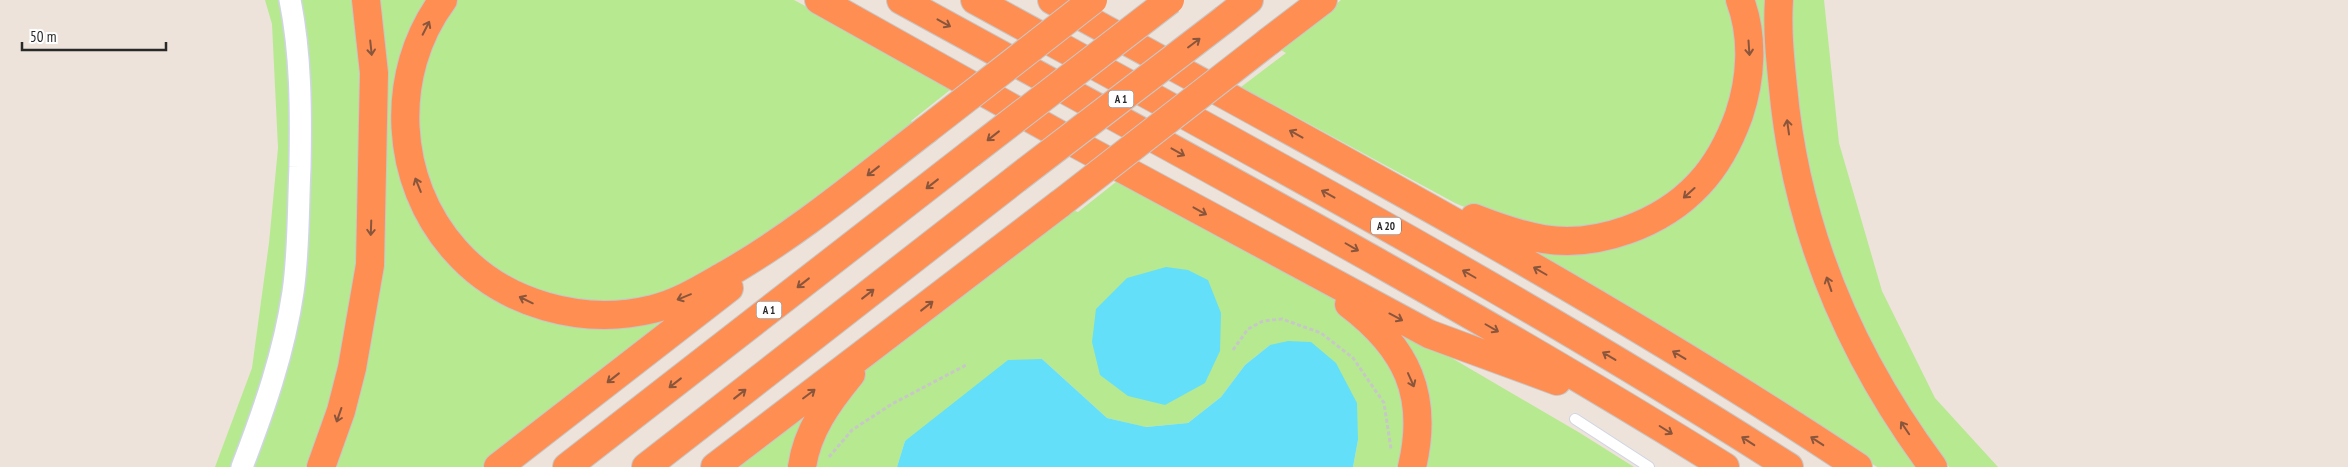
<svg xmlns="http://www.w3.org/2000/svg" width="2348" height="467" viewBox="0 0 2348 467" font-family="'PT Sans Narrow',sans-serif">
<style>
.green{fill:#b7e991}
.water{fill:#63dff9}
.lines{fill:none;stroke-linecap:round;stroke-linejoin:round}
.service-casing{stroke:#cfd5e4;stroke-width:12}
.minor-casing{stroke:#cfd5e4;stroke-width:24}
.motorway-casing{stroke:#c7c7c7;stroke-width:30}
.path{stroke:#c7c7c7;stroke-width:3;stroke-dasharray:4 2.5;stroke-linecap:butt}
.service{stroke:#fff;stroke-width:10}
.minor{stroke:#fff;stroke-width:21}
.motorway{stroke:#ff8e53;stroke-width:28}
.motorway-bridge-casing{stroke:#c7c7c7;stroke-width:30;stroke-linecap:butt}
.motorway-bridge{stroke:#ff8e53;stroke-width:28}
.oneway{stroke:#89563c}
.labels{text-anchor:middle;stroke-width:5;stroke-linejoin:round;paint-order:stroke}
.shield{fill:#fff;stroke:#696969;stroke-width:1}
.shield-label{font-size:11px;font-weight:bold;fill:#292929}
</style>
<rect width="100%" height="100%" fill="#ede3da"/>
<path class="green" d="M265 0H284L296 84 287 304 237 467H215L252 368 269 243 278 148 272 24Z
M293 0H356L364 90 359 257 340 374 310 467H248L296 304Z
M376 0H434L402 167 497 295 688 307 486 467H332L358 390Z
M454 0H794L955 86 911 121 913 123 754 248 714 273 635 304H572L503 277 453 234 419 165 415 94 447 9Z
M1341 0H1731L1741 73 1714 152 1668 200 1596 230 1507 225 1455 203 1241 87 1286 53 1281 50Z
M1748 0H1768L1776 123 1921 467H1877L1810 423 1516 245 1586 247 1726 161Z
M1792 0H1824L1839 143 1882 291 1935 398 1998 467H1949C1925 435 1901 402 1882 367 1820 257 1787 126 1792 0Z
M1121 178 1315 287 1342 305 1367 326 1408 396 1402 467H1353L1358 440 1270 345 1245 365 1221 397 1188 423 1145 427 1107 418 1042 359 905 441 897 467H810L813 449 861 374 890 349 1073 210 1078 212Z
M1392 323 1580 433 1634 467H1420Z
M816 402 794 467H727Z"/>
<path class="water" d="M1166 267 1188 270 1208 280 1221 313 1220 351 1205 383 1165 405 1128 396 1100 375 1092 342 1096 309 1127 278Z
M1288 341 1311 342 1336 363 1357 403 1358 440 1353 467H897L905 441 1008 360 1042 359 1107 418 1146 427 1188 423 1221 397 1245 365 1270 345Z"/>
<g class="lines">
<defs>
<path id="service" d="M1575 419 1649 467"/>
<path id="minor" d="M242 467C264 410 284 353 293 292 299 251 298 208 300 167 301 110 301 55 290 0"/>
<path id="motorway" d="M443 0C388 74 394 182 455 250 503 305 583 326 653 309 679 303 704 287 727 274 798 233 861 180 926 130
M819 0 1080 146 1429 334 1557 381
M901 0C1178 152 1457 300 1725 467
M975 0C1249 150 1525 298 1789 467
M1052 0C1324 150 1600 295 1858 467
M1779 0C1777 29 1780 58 1783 87 1796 229 1849 354 1933 467
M1225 19 1249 0
M1268 42 1323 0
M1474 218C1497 227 1519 235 1543 239 1597 248 1662 224 1699 184 1717 165 1730 140 1739 115 1751 79 1754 37 1740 0
M1349 304C1407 348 1429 395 1412 467
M321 467 341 411 352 368 370 265 374 73 366 0
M498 467 729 288
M567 467 970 154
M646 467 1016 179
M715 467 1061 203
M802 467C807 431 828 402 851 374"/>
</defs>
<use href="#service" class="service-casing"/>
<use href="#minor" class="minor-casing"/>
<use href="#motorway" class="motorway-casing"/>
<path class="path" d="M1233 350 1248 329 1263 321 1282 319 1321 333 1353 358 1384 403 1391 449
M829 457 852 430 892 404 968 364"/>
<use href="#service" class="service"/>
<use href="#minor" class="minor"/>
<use href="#motorway" class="motorway"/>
<defs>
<path id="motorway-bridge" d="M926 130 1093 0
M970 154 1170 0
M1016 179 1225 19
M1061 203 1268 42"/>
</defs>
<use href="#motorway-bridge" class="motorway-bridge-casing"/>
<use href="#motorway-bridge" class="motorway-bridge"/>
</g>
<defs><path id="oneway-shaft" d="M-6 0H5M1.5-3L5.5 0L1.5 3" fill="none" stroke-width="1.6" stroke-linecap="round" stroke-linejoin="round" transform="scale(1.25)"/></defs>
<g class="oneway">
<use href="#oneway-shaft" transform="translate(944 23) rotate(29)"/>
<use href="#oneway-shaft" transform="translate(426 28) rotate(-63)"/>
<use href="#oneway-shaft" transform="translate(1194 43) rotate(-37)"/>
<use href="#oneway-shaft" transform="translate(371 48) rotate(84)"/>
<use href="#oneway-shaft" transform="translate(1749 48) rotate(86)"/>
<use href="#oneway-shaft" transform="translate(1788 127) rotate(-98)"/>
<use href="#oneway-shaft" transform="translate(1296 134) rotate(-151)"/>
<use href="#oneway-shaft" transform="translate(993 136) rotate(142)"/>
<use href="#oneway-shaft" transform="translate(1178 152) rotate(29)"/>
<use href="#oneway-shaft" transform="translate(873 171) rotate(142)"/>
<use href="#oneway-shaft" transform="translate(932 184) rotate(142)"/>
<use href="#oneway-shaft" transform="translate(418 185) rotate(-112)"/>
<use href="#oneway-shaft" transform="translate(1689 193) rotate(138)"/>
<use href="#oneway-shaft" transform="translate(1328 194) rotate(-151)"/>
<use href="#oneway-shaft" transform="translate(1200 211) rotate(29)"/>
<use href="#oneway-shaft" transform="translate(371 228) rotate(92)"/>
<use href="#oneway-shaft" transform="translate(1352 247) rotate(30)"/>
<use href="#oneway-shaft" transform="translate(1540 271) rotate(-150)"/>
<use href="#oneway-shaft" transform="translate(1469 274) rotate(-150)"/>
<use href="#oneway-shaft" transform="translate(803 283) rotate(142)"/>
<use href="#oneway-shaft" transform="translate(1829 284) rotate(-109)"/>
<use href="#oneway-shaft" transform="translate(868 294) rotate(-38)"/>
<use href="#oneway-shaft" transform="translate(684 297) rotate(158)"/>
<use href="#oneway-shaft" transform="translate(526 300) rotate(-154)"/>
<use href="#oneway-shaft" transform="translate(927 306) rotate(-38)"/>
<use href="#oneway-shaft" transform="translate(1396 317) rotate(28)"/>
<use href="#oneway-shaft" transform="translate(1492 328) rotate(30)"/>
<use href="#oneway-shaft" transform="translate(1679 355) rotate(-149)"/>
<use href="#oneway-shaft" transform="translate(1609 356) rotate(-149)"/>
<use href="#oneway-shaft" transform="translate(613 378) rotate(142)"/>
<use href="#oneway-shaft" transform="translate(1411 380) rotate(66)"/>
<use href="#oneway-shaft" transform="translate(675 383) rotate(142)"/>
<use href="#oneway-shaft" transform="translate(740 394) rotate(-38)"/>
<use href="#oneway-shaft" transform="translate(809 394) rotate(-37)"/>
<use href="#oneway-shaft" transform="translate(339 415) rotate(109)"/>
<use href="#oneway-shaft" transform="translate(1905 428) rotate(-124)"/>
<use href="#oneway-shaft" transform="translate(1666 430) rotate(32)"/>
<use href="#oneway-shaft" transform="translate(1748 441) rotate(-147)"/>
<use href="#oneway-shaft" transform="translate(1817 441) rotate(-147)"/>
</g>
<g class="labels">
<g class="shield">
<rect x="1108.5" y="90.5" width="25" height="17" rx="4"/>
<rect x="1371" y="217.5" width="30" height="17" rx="4"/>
<rect x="756.5" y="301.5" width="25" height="17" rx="4"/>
</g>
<g class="shield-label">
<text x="1121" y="103">A 1</text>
<text x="1386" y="230">A 20</text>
<text x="769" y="314">A 1</text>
</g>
</g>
<path d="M22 42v8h144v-8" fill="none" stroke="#292929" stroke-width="2.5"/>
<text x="30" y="42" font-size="15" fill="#292929" stroke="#ffffff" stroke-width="4" paint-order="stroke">50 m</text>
</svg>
